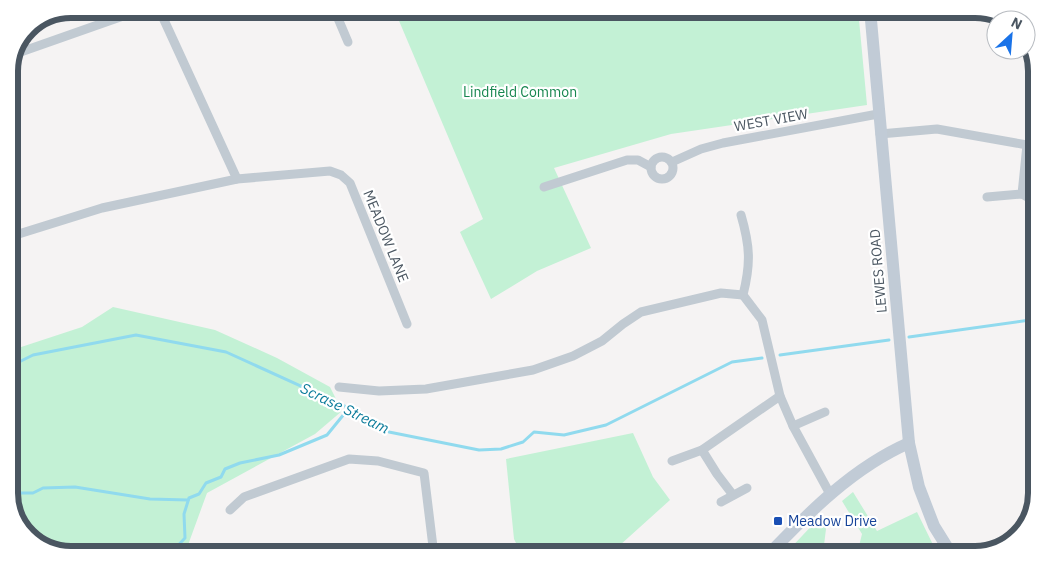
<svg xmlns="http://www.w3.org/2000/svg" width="1046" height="564" font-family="'IBM Plex Sans',sans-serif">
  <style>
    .green { fill: #c3f1d5 }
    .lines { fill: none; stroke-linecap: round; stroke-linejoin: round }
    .stream { stroke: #90daee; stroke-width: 3 }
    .street { stroke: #c1cad2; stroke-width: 9 }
    .secondary { stroke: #c1cbd6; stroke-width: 12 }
    .transit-dot { fill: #1a4fb4; stroke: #fff; stroke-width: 2 }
    .labels { text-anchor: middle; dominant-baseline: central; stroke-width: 4.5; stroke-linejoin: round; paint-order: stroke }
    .park-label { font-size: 14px; fill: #17864f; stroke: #fff }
    .street-label { font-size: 14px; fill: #4a5661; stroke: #fff }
    .transit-label { font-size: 14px; fill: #164399; stroke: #fff; text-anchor: start }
    .water-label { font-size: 15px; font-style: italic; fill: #0c7c9b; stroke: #fff }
    .rim { fill: none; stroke: #4a5661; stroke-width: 6 }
  </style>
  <rect width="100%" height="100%" fill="#f5f3f3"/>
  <g class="green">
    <polygon points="394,9 858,9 867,105 671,134 554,168 591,248 537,271 491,299 460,232 483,219"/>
    <polygon points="113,307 215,330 277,358 330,387 342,411 315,434 207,493 188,545 178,555 70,555 40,547 19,528 9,497 9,351 82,327"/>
    <polygon points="633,433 653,477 670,500 609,555 522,555 514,539 506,459"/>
    <polygon points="853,492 877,531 917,512 938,555 868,555 859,546 862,534 842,501"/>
    <polygon points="820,517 826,529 824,545 831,553 853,555 784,555"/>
  </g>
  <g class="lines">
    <g class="stream">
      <polyline points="909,337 1037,319"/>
      <polyline points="780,355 889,340"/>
      <polyline points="9,367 33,355 136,335 226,352 349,408 389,432 479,450 501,449 523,442 534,432 564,435 606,425 732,362 762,358"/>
      <polyline points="9,491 13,493 33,493 43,488 75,487 150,499 188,500"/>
      <polyline points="169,555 185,538 184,514 189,498 199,494 206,483 221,477 225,469 240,463 279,455 327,435 349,408"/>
    </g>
    <g class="street">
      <polyline points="159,9 237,179"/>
      <polyline points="334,9 348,42"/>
      <polyline points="15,54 143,9"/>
      <polyline points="880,134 937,129 1027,145 1037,146"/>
      <circle cx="662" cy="168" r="11"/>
      <polyline points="672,162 701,149 723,143 878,114"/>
      <polyline points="544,187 627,160 638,160 651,167"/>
      <polyline points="1022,194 1027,145"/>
      <polyline points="987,197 1022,194 1037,203"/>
      <path d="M741,215C750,246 751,263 743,295L762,320L780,396L793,426L830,494"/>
      <polyline points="9,237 102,208 237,179 330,171 341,175 350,183 407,324"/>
      <polyline points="339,387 379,391 426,389 533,370 573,356 602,341 623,324 641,312 721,293 743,295"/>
      <polyline points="793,426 825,412"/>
      <polyline points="702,450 717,474 733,495"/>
      <polyline points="672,461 702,450 780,396"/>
      <polyline points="721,502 747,488"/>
      <polyline points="230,510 244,497 349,459 378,461 424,473 434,555"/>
    </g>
    <g class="secondary">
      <polyline points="870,9 909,443 919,487 934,526 952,555"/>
      <path d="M768,555C809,512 854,467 909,443"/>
    </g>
  </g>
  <rect class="transit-dot" x="773" y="516" width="10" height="10" rx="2.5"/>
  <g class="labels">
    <g class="park-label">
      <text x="520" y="92">Lindfield Common</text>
    </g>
    <g class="street-label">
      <text transform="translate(771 120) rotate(-10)">WEST VIEW</text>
      <text transform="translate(386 236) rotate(68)">MEADOW LANE</text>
      <text transform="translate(878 271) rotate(-95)">LEWES ROAD</text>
    </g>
    <g class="transit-label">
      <text x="788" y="521">Meadow Drive</text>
    </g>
    <g class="water-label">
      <text transform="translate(345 408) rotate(26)">Scrase Stream</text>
    </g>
  </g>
  <path d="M0 0H1046V564H0ZM71 18H975A53 53 0 0 1 1028 71V493A53 53 0 0 1 975 546H71A53 53 0 0 1 18 493V71A53 53 0 0 1 71 18Z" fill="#fff" fill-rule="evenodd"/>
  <path class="rim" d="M71 18H975A53 53 0 0 1 1028 71V493A53 53 0 0 1 975 546H71A53 53 0 0 1 18 493V71A53 53 0 0 1 71 18Z"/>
  <g transform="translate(1011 35) rotate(26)"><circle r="24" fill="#ffffff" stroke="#b7bbc0"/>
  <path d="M0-4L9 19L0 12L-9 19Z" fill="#1a73e8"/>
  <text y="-8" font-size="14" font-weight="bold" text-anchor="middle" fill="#4a5661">N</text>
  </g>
</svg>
